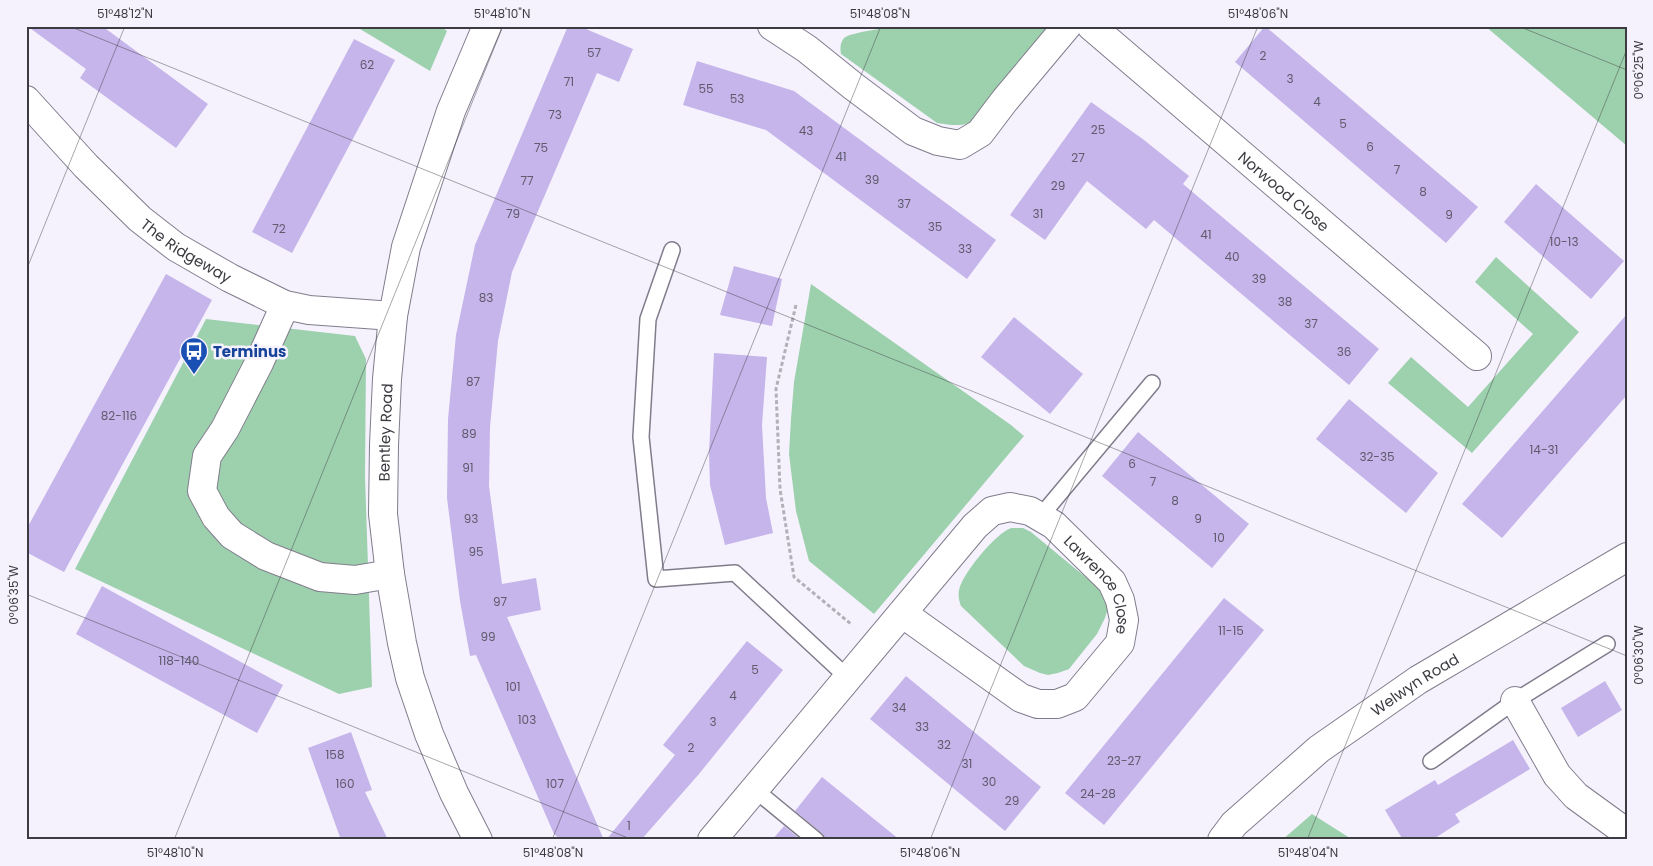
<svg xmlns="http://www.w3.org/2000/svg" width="1653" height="866" font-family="Poppins,sans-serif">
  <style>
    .green { fill: #9dd1ae }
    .building { fill: #c5b5ea }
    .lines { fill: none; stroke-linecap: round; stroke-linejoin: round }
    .lane-casing { stroke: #817c8c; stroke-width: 18 }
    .street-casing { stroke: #817c8c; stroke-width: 30 }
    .secondary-casing { stroke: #817c8c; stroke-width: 30 }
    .path { stroke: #b3b0ba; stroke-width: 3; stroke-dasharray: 4 2.5; stroke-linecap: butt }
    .lane { stroke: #fff; stroke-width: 15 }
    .street { stroke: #fff; stroke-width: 28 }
    .secondary { stroke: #fff; stroke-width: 28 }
    .ticks { fill: none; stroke: #3d3b42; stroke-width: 1; stroke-opacity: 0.45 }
    .labels { text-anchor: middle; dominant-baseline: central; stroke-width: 5; stroke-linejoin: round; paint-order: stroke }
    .number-label { font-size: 12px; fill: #5f5a6c }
    .street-label { font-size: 15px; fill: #3d3b42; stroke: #f5f2fd }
    .transit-label { font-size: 15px; font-weight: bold; fill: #164399; stroke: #f5f2fd; text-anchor: start }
    .neatline { fill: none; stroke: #3d3b42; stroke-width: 2 }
    .ticks-label { font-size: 12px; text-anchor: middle; fill: #3d3b42 }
  </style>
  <rect width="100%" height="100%" fill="#f5f2fd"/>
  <g class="green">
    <polygon points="355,26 440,26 447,31 430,71"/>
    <path d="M899,26H1052L982,117C965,127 956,126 937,123L841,54C840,48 840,43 844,38C851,32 888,28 899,26Z"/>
    <polygon points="1485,26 1627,26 1627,146"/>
    <polygon points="1496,257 1579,332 1472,453 1388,383 1411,357 1468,407 1533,334 1475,282"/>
    <polygon points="811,284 1011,425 1024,436 874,614 809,561 796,511 789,454 791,419 794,382"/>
    <polygon points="206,319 355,336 366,359 365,476 372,687 339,694 75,569"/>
    <path d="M1011,528H1023L1031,532L1100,589L1107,600L1108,608L1105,618L1097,634L1069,669L1058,673L1048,675L1040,673L1024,666L961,606C959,601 958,596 959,590C962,574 995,534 1011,528Z"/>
    <polygon points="1312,814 1353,840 1282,840"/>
  </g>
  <g class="building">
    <polygon points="27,26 102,26 208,104 176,148 80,78 86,69"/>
    <polygon points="568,26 579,26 633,49 619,82 597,73 512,272 498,341 490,427 489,486 502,584 536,578 541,610 507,617 604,840 561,840 554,834 476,655 470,656 460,601 447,498 448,419 456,335 475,245"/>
    <polygon points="1265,26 1478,207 1446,243 1235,62"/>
    <polygon points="354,39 395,60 292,253 252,232"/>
    <polygon points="697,61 794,91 996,240 967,279 766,130 683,105"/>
    <polygon points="1091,102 1144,140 1189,176 1183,184 1379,349 1349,385 1154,220 1146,229 1087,181 1045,240 1010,215"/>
    <polygon points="1536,184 1624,261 1591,299 1504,222"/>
    <polygon points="734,266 782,279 772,326 720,315"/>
    <polygon points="166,274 212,300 64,572 26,552 26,530"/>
    <polygon points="1627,314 1627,395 1502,538 1462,504"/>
    <polygon points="1014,317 1083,374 1050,414 981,357"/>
    <polygon points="714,353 767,357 762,425 766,498 773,533 725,545 710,485 709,453"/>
    <polygon points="1349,399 1438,473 1406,513 1316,439"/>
    <polygon points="1138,432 1249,524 1212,568 1102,476"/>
    <polygon points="102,586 283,685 257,733 76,634"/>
    <polygon points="1224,598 1264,630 1104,825 1065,793"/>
    <polygon points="747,641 783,670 699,774 641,840 606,840 675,755 663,745"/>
    <polygon points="906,676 1041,787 1005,831 870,719"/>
    <polygon points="1605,681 1622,710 1578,737 1561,708"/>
    <polygon points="351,732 372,790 365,792 388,840 341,840 308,748"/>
    <polygon points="1513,740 1530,769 1455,814 1460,822 1432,840 1403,840 1385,810 1435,780 1438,785"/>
    <polygon points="822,777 900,840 825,840 822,833 795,811"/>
    <polygon points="784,826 801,840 772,840"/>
  </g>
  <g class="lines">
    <g class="lane-casing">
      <g id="lane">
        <polyline points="672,250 648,319 641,437 656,579 735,573 848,678"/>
        <polyline points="1040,517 1152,383"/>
        <polyline points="1431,761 1515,701 1607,644"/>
        <polyline points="754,789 816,840"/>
      </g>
    </g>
    <g class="street-casing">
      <g id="street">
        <polyline points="772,26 807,49 853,86 913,131 938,141 960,145 980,133 1005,100 1067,26"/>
        <path id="s1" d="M1091,26L1477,356"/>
        <path id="s2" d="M26,100L86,166L140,219L176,247L230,278L285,305L309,310L393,316"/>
        <polyline points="285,305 259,363 225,429 207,456 202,491 216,517 232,535 266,556 320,577 355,580 390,574"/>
        <polyline points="1515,701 1557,775 1576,796 1627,833"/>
        <path id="s3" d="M478,840L454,793L429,734L410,678L402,643L390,574L383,514L384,445L387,379L393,316L406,247L451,111L487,26"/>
        <path id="s4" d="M712,840L975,526L992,511L1010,507L1030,511L1054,525L1112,582L1120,600L1124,620L1120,643L1075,697L1057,704H1038L1021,698L902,613"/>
      </g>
    </g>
    <g class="secondary-casing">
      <g id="secondary">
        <path id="s5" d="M1222,840L1234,824L1319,749L1418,680L1627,557"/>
      </g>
    </g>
    <polyline class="path" points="796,305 776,389 780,489 794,577 851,624"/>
    <use href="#lane" class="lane"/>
    <use href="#street" class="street"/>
    <use href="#secondary" class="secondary"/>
  </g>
  <path class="ticks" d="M69,26L1627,656M1518,26L1627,70M26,271L125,26M26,594L633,840M174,840L503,26M552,840L881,26M930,840L1258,26M1307,840L1627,49"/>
  <defs>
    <g id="bus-pin" transform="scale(1.4375)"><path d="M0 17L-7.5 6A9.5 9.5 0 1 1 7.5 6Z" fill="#1a4fb4" stroke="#f5f2fd"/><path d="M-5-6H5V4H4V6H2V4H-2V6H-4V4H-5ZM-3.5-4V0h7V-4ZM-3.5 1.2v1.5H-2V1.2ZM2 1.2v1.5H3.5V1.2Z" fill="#fff"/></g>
  </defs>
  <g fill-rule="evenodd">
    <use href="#bus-pin" x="194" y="351"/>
  </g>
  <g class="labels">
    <g class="number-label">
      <text x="594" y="52">57</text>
      <text x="1263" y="55">2</text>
      <text x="367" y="64">62</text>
      <text x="1290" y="78">3</text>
      <text x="569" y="81">71</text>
      <text x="706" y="88">55</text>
      <text x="737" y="98">53</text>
      <text x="1317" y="101">4</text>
      <text x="555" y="114">73</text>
      <text x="1343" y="123">5</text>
      <text x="1098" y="129">25</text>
      <text x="806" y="130">43</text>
      <text x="1370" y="146">6</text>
      <text x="541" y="147">75</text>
      <text x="841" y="156">41</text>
      <text x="1078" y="157">27</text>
      <text x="1397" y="169">7</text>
      <text x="872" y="179">39</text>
      <text x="527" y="180">77</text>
      <text x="1058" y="185">29</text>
      <text x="1423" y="191">8</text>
      <text x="904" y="203">37</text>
      <text x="513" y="213">79</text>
      <text x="1038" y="213">31</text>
      <text x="1449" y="214">9</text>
      <text x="935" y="226">35</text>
      <text x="279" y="228">72</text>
      <text x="1206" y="234">41</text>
      <text x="1564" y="241">10-13</text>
      <text x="965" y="248">33</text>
      <text x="1232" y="256">40</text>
      <text x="1259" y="278">39</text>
      <text x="486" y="297">83</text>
      <text x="1285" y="301">38</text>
      <text x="1311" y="323">37</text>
      <text x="1344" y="351">36</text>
      <text x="473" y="381">87</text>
      <text x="119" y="415">82-116</text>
      <text x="469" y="433">89</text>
      <text x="1544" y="449">14-31</text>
      <text x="1377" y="456">32-35</text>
      <text x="1132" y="463">6</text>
      <text x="468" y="467">91</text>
      <text x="1153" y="481">7</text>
      <text x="1175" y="500">8</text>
      <text x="471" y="518">93</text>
      <text x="1198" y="518">9</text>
      <text x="1219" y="537">10</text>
      <text x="476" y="551">95</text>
      <text x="500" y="601">97</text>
      <text x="1231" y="630">11-15</text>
      <text x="488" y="636">99</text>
      <text x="179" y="660">118-140</text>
      <text x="755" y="669">5</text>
      <text x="513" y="686">101</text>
      <text x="733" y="695">4</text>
      <text x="899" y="707">34</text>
      <text x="527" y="719">103</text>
      <text x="713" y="721">3</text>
      <text x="922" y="726">33</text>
      <text x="944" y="744">32</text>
      <text x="691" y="747">2</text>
      <text x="335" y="754">158</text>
      <text x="1124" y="760">23-27</text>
      <text x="967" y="763">31</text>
      <text x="989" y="781">30</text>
      <text x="345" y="783">160</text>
      <text x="555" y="783">107</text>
      <text x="1098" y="793">24-28</text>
      <text x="1012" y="800">29</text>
      <text x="629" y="825">1</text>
    </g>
    <g class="street-label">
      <text stroke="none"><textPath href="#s1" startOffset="254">Norwood Close</textPath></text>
      <text stroke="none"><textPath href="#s2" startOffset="221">The Ridgeway</textPath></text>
      <text stroke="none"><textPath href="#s3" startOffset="424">Bentley Road</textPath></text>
      <text stroke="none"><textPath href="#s4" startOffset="576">Lawrence Close</textPath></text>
      <text stroke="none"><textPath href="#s5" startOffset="249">Welwyn Road</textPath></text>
    </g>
    <g class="transit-label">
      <text x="213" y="351">Terminus</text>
    </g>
  </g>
  <rect width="1653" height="866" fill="none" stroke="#f5f2fd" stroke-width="55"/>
  <rect x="28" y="28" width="1598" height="810" class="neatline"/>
  <g class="ticks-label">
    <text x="125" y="18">51°48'12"N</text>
    <text x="502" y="18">51°48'10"N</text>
    <text x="880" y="18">51°48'08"N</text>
    <text x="1258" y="18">51°48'06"N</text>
    <text transform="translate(1639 70) rotate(-90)" y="4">0°06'25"W</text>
    <text transform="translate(14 595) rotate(-90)" y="4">0°06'35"W</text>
    <text transform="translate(1639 655) rotate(-90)" y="4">0°06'30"W</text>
    <text x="175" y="857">51°48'10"N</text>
    <text x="553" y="857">51°48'08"N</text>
    <text x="930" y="857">51°48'06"N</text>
    <text x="1308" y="857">51°48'04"N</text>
  </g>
</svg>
